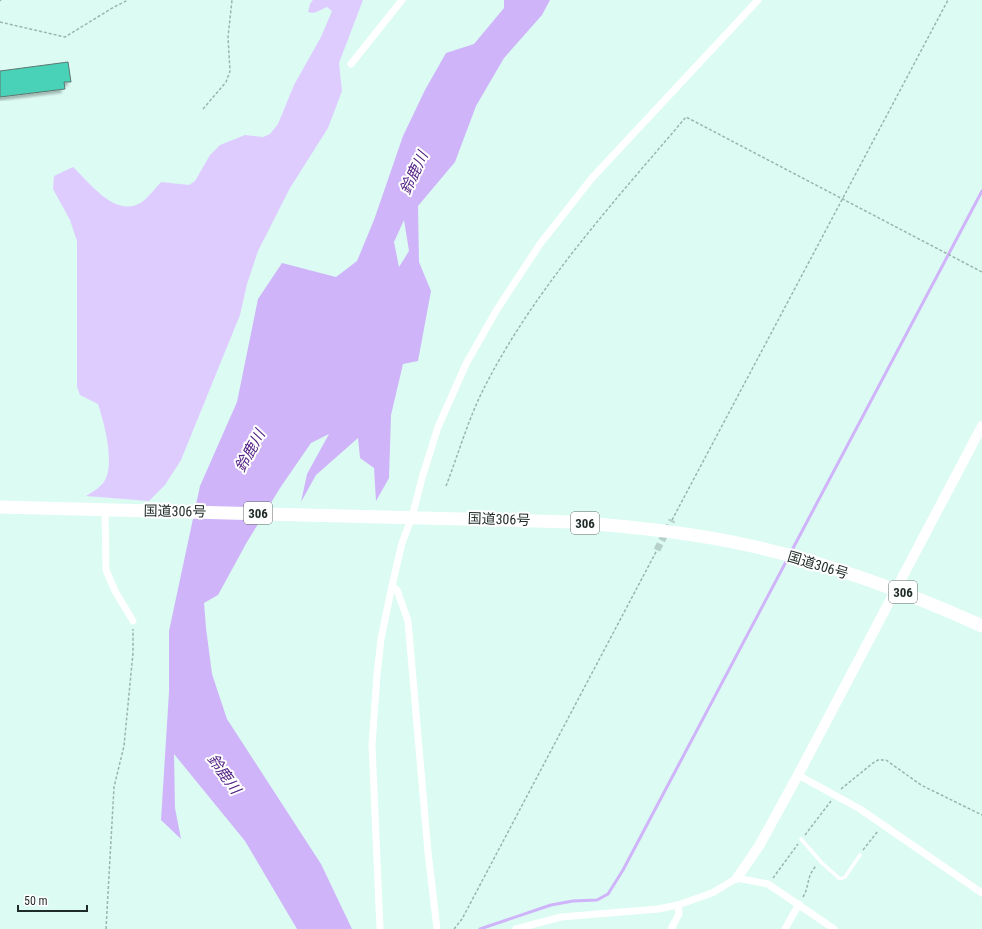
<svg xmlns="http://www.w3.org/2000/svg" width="982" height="929" font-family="'Roboto Condensed','Noto Sans JP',sans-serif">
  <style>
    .green { fill: #dfccff }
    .water { fill: #cfb4f9; fill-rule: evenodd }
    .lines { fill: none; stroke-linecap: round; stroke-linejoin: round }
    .stream { stroke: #cfb4f9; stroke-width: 3 }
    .building { fill: #48d2b8; stroke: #5c7770; filter: url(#shadow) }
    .street-tunnel { stroke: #b6d1ca; stroke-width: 7; stroke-dasharray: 7 3.5; stroke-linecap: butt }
    .path { stroke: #9bb4ae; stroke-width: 1.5; stroke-dasharray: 3 2; stroke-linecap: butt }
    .lane { stroke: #fff; stroke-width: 3.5 }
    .street { stroke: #fff; stroke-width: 7 }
    .secondary { stroke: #fff; stroke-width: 10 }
    .highway { stroke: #fff; stroke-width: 13 }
    .labels { text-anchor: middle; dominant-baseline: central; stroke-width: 4; stroke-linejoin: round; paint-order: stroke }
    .shield { fill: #fff; stroke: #626b68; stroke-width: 1 }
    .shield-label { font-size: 13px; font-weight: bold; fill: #1f2b28 }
    .street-label { font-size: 14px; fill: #1f2b28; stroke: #fff }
    .water-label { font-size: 15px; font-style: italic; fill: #522183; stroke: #fff }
  </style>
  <defs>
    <filter id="shadow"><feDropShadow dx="-3.5" dy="3.5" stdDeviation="1" flood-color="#0004"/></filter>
  </defs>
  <rect width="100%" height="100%" fill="#dcfbf3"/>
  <path class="green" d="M313,0H363L339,63L342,91L328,128L290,188L258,251L247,284L240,315L181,460L165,485L149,501L86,496C94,491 102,487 106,478C114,460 104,422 98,404L80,395L77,387V241L70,220L53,189L54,176L73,167C90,183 116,219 142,202C149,197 155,188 161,182L189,185L195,181L210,155L220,145L245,135L263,137L270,134L278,124L294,85L321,37L332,11L327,7L314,13L308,12L310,4Z"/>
  <path class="water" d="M504,0H550L542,15L504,58L476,106L455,162L418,206L419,262L431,291L418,361L403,364L391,415L389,478L376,501L374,468L360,458L358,438L316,475L301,502L307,474L329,434L311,443L280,488L247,542L218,595L204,603L206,628L212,674L227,719L321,864L352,929H297L245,841L174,754L175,808L181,839L161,820L169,692V631L200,486L237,402L258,299L282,263L336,277L357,261L374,220L403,136L425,90L446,53L474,44L504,8ZM404,220L409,251L399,267L394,242Z"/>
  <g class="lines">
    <g class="stream">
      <polyline points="791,552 982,191"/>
      <polyline points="480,929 551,905 573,901 597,900 608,894 623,870 788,558"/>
    </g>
  </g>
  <polygon class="building" points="68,62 71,82 64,82 65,89 0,97 0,71"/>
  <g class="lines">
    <polyline class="street-tunnel" points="657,550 672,520"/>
    <g class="path">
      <polyline points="0,1 1,0"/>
      <polyline points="0,22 65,37 114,7 128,0"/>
      <polyline points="203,109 226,82 230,71 228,37 232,0"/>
      <path d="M446,486C458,455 468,420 483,390C534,289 613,203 686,117L982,272"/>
      <polyline points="672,520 948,0"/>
      <polyline points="841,789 873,763 878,760 886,760 921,785 982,815"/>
      <polyline points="805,835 831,801"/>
      <polyline points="863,850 878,831"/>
      <polyline points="773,878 798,844"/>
      <path d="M803,897C810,885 806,877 816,866"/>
      <polyline points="106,929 114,787 124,746 133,653 133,629"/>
      <polyline points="454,929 462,919 657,550"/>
    </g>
    <polyline class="lane" points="801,839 822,863 840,879 845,877 860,855"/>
    <g class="street">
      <polyline points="351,64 402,0"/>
      <polyline points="105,509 106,570 115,591 133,621"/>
      <polyline points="392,586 397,590 408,621 428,852 437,929"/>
      <polyline points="798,775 860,809 982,893"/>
      <polyline points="380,929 372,745 377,675 381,639 392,586 402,543 412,517 422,478 438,427 466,364 496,311 540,244 592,178 758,0"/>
      <polyline points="516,929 561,917 658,909 678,905 712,893 737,878 768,884 834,929"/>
      <polyline points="671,929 679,914 678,905"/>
      <polyline points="785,929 799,904"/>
    </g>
    <polyline class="secondary" points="737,878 759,846 798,775 982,426"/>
    <path class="highway" d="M0,507L573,522C634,527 696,533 756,547C834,565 909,593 982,626"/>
  </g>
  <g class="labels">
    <g class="shield">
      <rect x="244" y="502" width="28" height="22" rx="3"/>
      <rect x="571" y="512" width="28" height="22" rx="3"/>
      <rect x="889" y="581" width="28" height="22" rx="3"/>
    </g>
    <g class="shield-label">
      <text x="258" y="513">306</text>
      <text x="585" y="523">306</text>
      <text x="903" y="592">306</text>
    </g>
    <g class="street-label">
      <text transform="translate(175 511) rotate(1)">国道306号</text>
      <text transform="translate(499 519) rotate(2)">国道306号</text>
      <text transform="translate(818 565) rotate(17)">国道306号</text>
    </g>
    <g class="water-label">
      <text transform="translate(414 173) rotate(-65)">鈴鹿川</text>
      <text transform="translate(250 451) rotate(-61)">鈴鹿川</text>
      <text transform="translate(224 774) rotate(54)">鈴鹿川</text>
    </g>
  </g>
  <path d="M18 905v6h69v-6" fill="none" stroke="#1f2b28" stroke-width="2"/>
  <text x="24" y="905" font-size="12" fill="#1f2b28" stroke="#ffffff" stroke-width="3" paint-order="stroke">50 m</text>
</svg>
